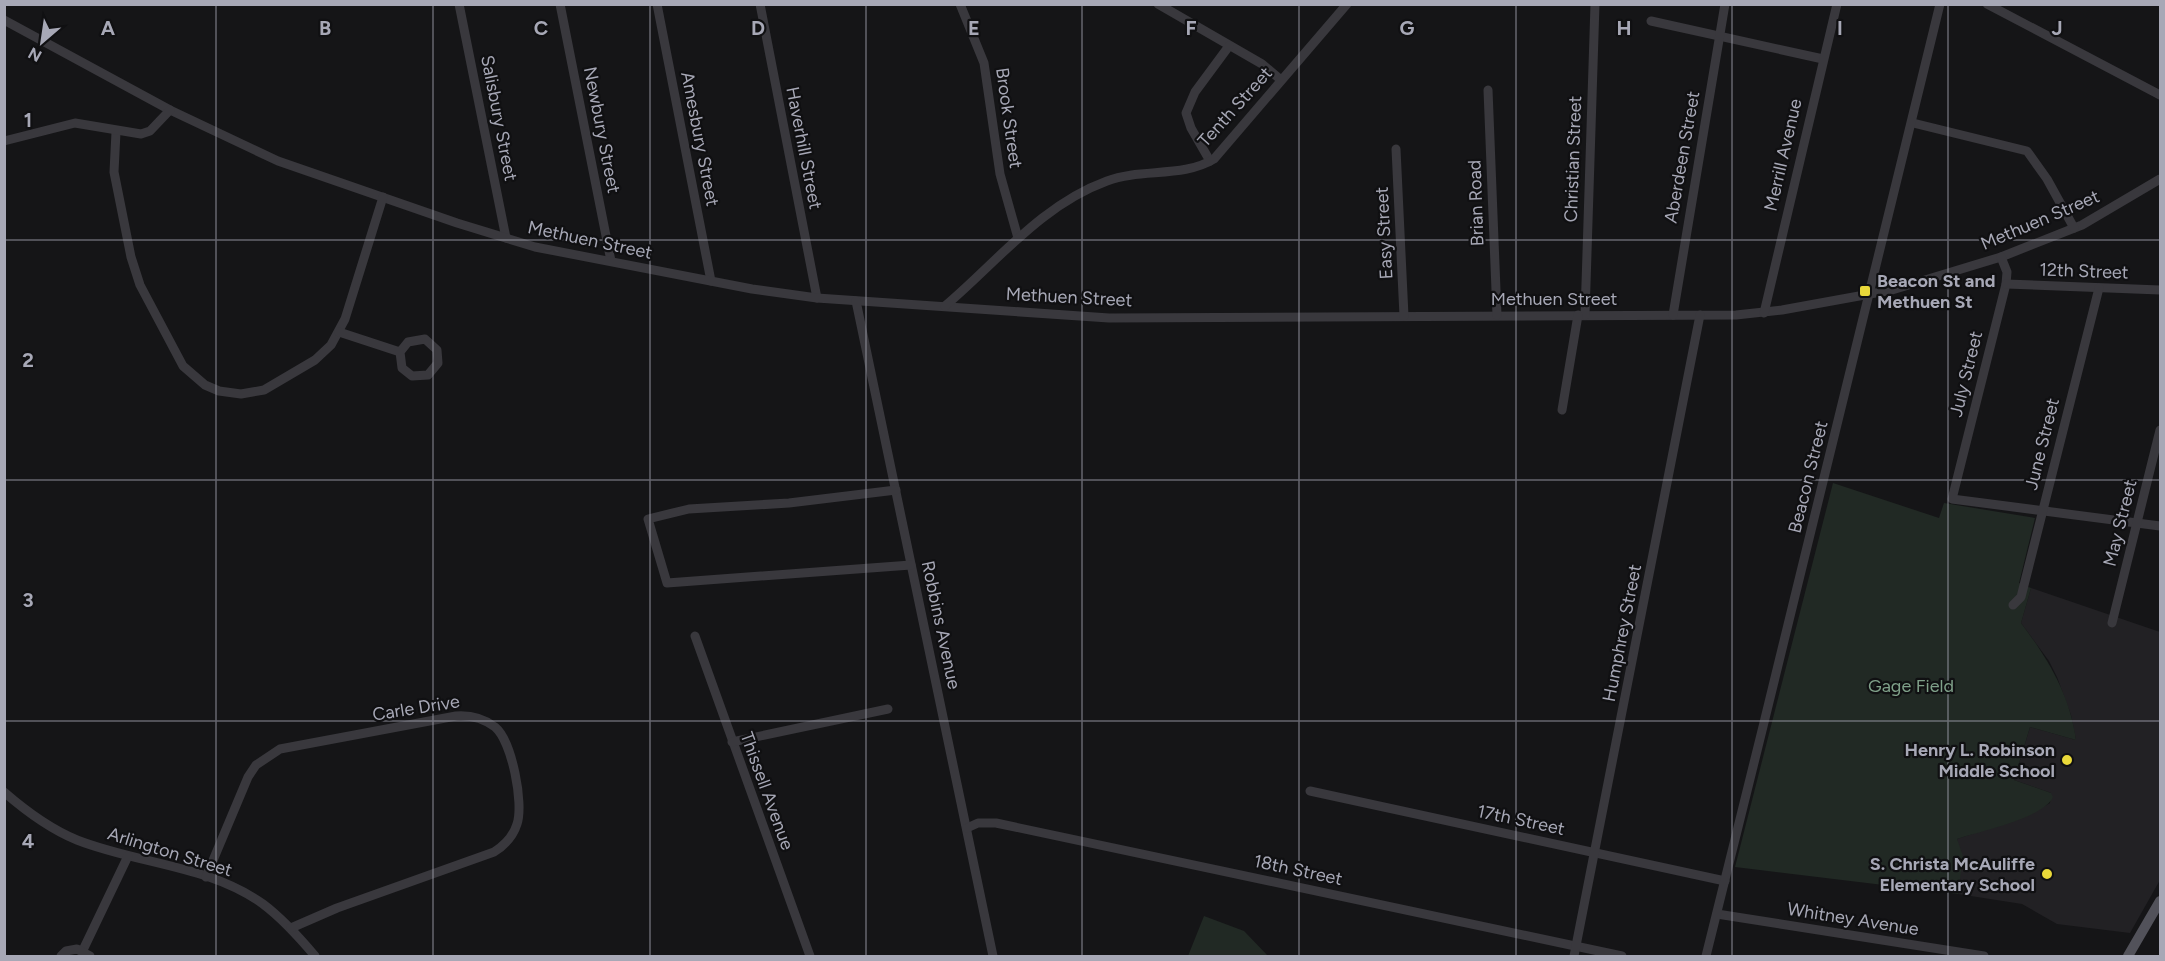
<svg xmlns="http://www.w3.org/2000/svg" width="2165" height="961" font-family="Figtree,sans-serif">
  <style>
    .built { fill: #222124 }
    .green { fill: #212924 }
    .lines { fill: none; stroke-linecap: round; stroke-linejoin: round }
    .minor { stroke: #39383d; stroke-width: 9 }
    .major { stroke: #52525a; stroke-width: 10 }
    .grid { fill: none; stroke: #a7a8b6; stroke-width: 1.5; stroke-opacity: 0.55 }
    .poi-dot { fill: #ead93a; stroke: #101012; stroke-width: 2 }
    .labels { text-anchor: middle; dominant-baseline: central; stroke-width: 4.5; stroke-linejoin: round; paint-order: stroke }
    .street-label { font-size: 18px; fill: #a7a8b6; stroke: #101012 }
    .poi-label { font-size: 18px; font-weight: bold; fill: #a7a8b6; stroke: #101012; text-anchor: end }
    .park-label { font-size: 18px; fill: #7fa089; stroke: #101012 }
    .grid-label { font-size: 20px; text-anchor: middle; font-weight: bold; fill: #a7a8b6; stroke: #101012; stroke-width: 4.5; stroke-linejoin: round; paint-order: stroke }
  </style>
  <rect width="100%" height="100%" fill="#151517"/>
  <polygon class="built" points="2031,588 2160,632 2160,880 2130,933 2057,924 2022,904 1958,894 1960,862 1957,839 2029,815 2050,803 2051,793 2014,780 2030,727 2076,740 2071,715 2057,677 2049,661 2021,623"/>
  <g class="green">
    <path d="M1833,483L1939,518L1944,503L2035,518L2019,583L2031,588L2021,623C2048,659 2070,695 2076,740L2030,727L2014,780L2051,793L2053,797C2044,818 1980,831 1957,839L1963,856L1958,894L1735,867Z"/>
    <polygon points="1204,916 1244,931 1268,956 1188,956"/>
  </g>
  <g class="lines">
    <g class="minor">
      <polyline points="459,4 506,238"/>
      <polyline points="560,4 611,261"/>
      <polyline points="657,4 711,281"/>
      <polyline points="760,4 817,298"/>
      <polyline points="960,4 984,63 1000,174 1018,238"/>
      <polyline points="1158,4 1262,64 1281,80"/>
      <polyline points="1987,4 2160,95"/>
      <polyline points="4,20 170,110 278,161 457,223 535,247 752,289 817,298 1109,318 1736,315 1782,310 1892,290 2001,257 2082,225 2160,179"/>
      <polyline points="1651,21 1823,59"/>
      <polyline points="1488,90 1497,315"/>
      <polyline points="1913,123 2027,151 2047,179 2074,228"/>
      <polyline points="116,132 114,172 131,257 140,285 183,366 205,385 219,391 241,394 264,390 315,360 331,345 345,319 383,197"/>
      <polyline points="4,141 75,123 141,134 150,131 170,110"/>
      <polyline points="1396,149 1404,316"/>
      <polyline points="1210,161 1191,128 1186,113 1195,92 1229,46"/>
      <polyline points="2001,257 2007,272 2006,284 1952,499 2160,526"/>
      <polyline points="2006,284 2160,290"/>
      <polyline points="856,301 993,956"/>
      <path d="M945,306C997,262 1041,205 1107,181C1141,168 1183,178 1214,159L1347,4"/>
      <polyline points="1764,313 1837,4"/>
      <polyline points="1585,315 1595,4"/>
      <polyline points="1673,315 1725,4"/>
      <polyline points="339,332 400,352 402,368 412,376 428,375 438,363 437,350 425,339 408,342 400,352"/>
      <polyline points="1562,410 1578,315"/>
      <polyline points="896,490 789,503 689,509 648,519 667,583 911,565"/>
      <polyline points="2013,605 2021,597 2099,288"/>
      <polyline points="2112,623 2160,430"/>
      <polyline points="695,636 810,956"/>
      <polyline points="732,742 888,709"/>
      <polyline points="1310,791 1725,881"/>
      <path d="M4,792C27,812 50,829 77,840C138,864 209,865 263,904C283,919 299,937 315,956"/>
      <polyline points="967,828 978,823 996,823 1622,956"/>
      <path d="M206,877L248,777L256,765L280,749L456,716C470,715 483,718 495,727C512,741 524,804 517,824C513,837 505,845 494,852L337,908L291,928"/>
      <polyline points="1717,914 1984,956"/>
      <polyline points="83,950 128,856"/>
      <polyline points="61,956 66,951 77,949 90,956"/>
      <polyline points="1574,956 1700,315"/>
      <path d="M1706,956C1785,639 1863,322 1940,4"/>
    </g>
    <polyline class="major" points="2128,956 2160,901"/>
  </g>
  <path class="grid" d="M216,4V956M433,4V956M650,4V956M866,4V956M1082,4V956M1299,4V956M1516,4V956M1732,4V956M1948,4V956M4,240H2160M4,480H2160M4,721H2160"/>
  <g class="poi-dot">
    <rect x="1859" y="285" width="12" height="12" rx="3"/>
    <circle cx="2067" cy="760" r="6"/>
    <circle cx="2047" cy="874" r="6"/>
  </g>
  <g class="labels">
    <g class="street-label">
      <text transform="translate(1235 107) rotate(-48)">Tenth Street</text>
      <text transform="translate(499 118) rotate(79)">Salisbury Street</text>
      <text transform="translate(1009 118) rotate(82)">Brook Street</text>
      <text transform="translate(602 130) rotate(79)">Newbury Street</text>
      <text transform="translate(700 139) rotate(79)">Amesbury Street</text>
      <text transform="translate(804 148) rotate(79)">Haverhill Street</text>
      <text transform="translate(1783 155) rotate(-77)">Merrill Avenue</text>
      <text transform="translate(1682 157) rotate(-80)">Aberdeen Street</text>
      <text transform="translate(1573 159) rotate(-88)">Christian Street</text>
      <text transform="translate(1476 203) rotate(-92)">Brian Road</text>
      <text transform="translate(2040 220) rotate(-23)">Methuen Street</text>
      <text transform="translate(1384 233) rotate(-93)">Easy Street</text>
      <text transform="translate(590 240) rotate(12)">Methuen Street</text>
      <text transform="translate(2084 271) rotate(2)">12th Street</text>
      <text transform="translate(1069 297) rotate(3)">Methuen Street</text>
      <text x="1554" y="299">Methuen Street</text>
      <text transform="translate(1966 374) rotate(-76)">July Street</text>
      <text transform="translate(2042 444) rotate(-76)">June Street</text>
      <text transform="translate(1808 477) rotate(-76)">Beacon Street</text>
      <text transform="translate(2120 523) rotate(-76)">May Street</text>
      <text transform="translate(941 625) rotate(78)">Robbins Avenue</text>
      <text transform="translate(1622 633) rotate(-79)">Humphrey Street</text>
      <text transform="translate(416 708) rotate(-9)">Carle Drive</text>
      <text transform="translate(767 791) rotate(70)">Thissell Avenue</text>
      <text transform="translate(1521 820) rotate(12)">17th Street</text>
      <text transform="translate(170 852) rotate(17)">Arlington Street</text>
      <text transform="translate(1298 870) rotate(12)">18th Street</text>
      <text transform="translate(1853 919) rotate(9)">Whitney Avenue</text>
    </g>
    <g class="poi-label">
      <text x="1877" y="281" text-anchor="start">Beacon St and<tspan x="1877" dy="21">Methuen St</tspan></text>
      <text x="2055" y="750">Henry L. Robinson<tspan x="2055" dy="21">Middle School</tspan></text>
      <text x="2035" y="864">S. Christa McAuliffe<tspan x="2035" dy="21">Elementary School</tspan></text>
    </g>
    <g class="park-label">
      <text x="1911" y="686">Gage Field</text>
    </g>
  </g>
  <g class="grid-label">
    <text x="108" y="35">A</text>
    <text x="325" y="35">B</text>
    <text x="541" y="35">C</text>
    <text x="758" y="35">D</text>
    <text x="974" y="35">E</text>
    <text x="1191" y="35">F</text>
    <text x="1407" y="35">G</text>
    <text x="1624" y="35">H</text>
    <text x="1840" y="35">I</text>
    <text x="2057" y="35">J</text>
    <text x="28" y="127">1</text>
    <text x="28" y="367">2</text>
    <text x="28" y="607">3</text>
    <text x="28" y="848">4</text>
  </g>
  <rect width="2165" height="961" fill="none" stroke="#a7a8b6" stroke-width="12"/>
  <g transform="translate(42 42) rotate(209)" stroke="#101012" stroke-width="4.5" paint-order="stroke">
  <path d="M0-4.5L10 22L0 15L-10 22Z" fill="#a7a8b6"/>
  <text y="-9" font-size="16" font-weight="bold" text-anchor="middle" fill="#a7a8b6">N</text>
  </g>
</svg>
